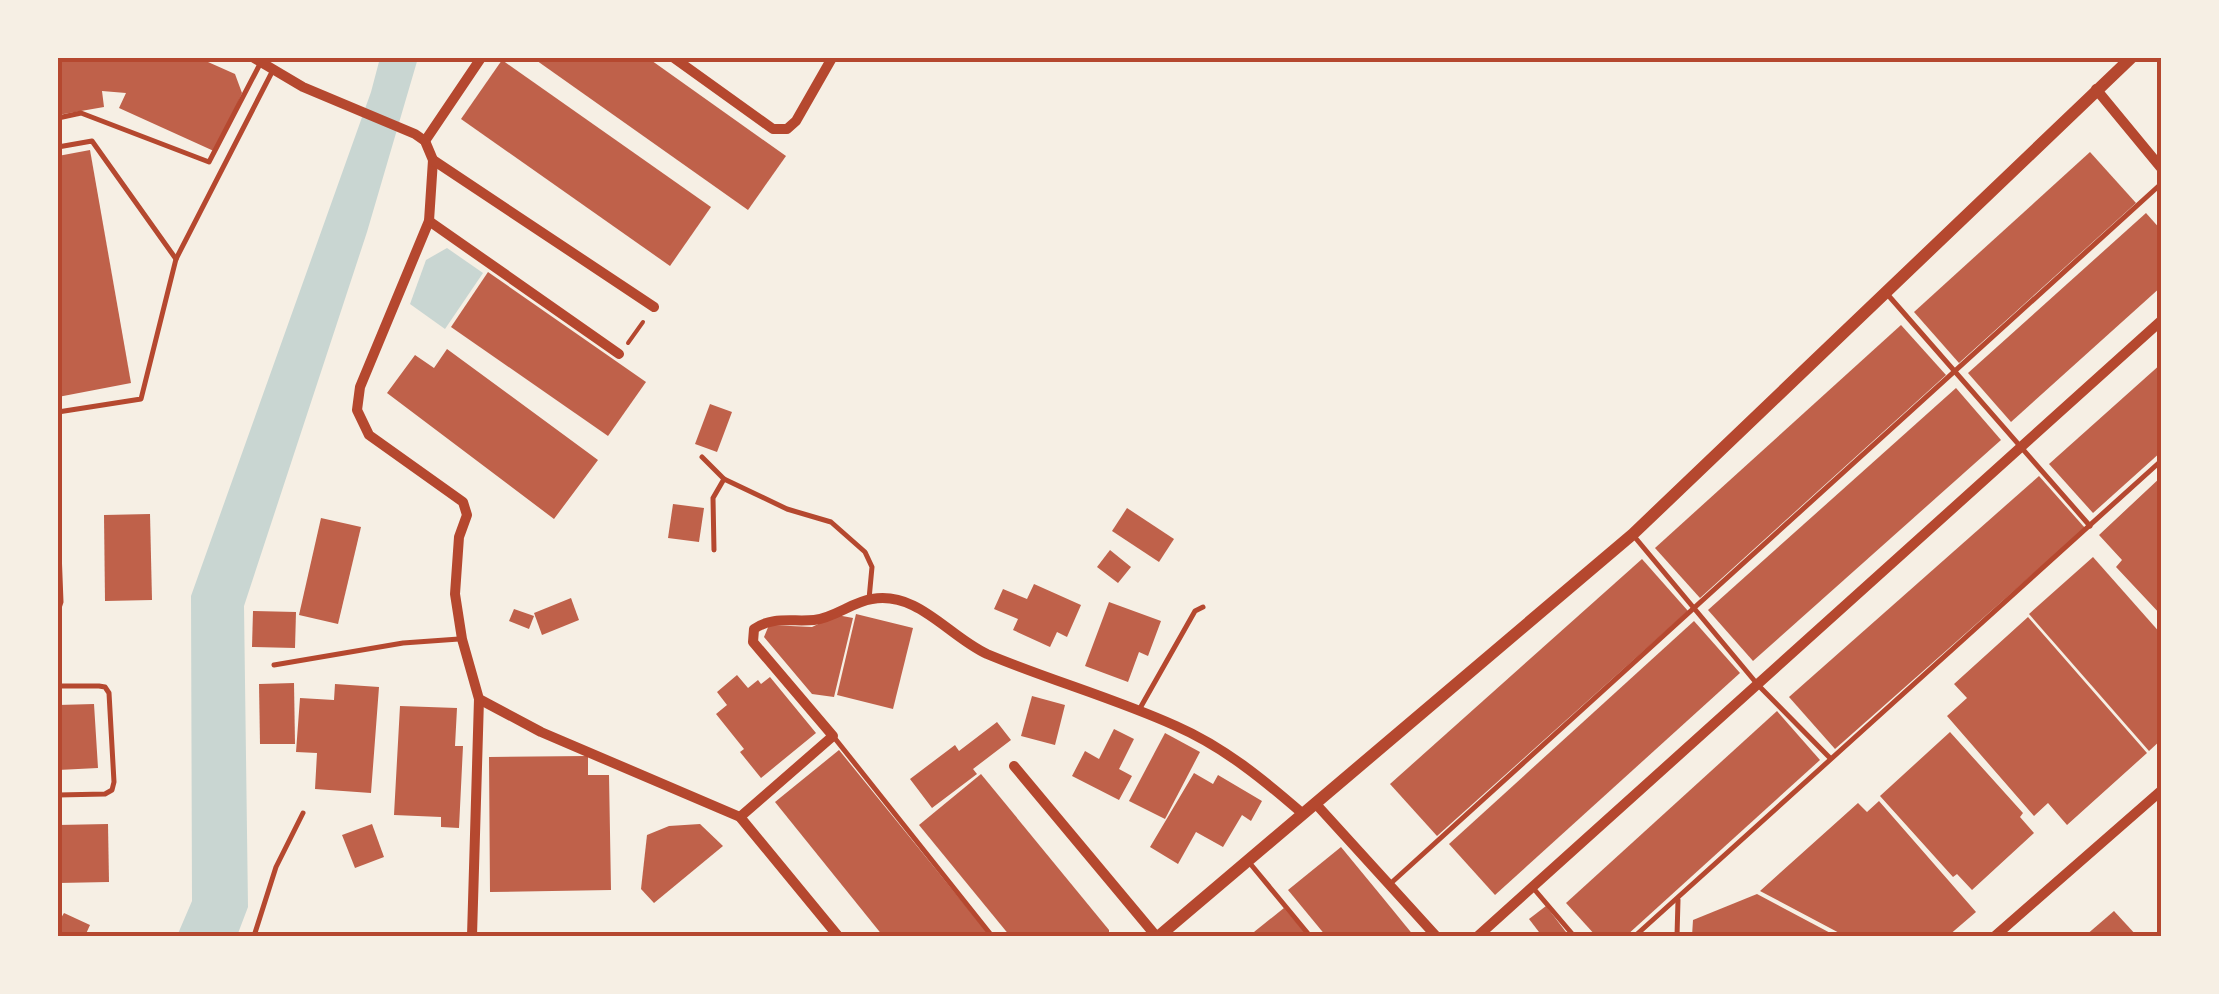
<svg xmlns="http://www.w3.org/2000/svg" width="2219" height="994" font-family="'Exo 2',sans-serif">
  <style>
    .water { fill: #c9d6d2 }
    .building { fill: #bf614a }
    .lines { fill: none; stroke-linecap: round; stroke-linejoin: round }
    .path { stroke: #b5482f; stroke-width: 4 }
    .service { stroke: #b5482f; stroke-width: 5 }
    .minor { stroke: #b5482f; stroke-width: 10 }
    .tertiary { stroke: #b5482f; stroke-width: 12 }
    .neatline { fill: none; stroke: #b5482f; stroke-width: 4 }
  </style>
  <rect width="100%" height="100%" fill="#f6efe4"/>
  <g class="water">
    <polygon points="380,58 418,58 367,232 244,606 248,907 237,936 177,936 192,901 191,596 371,92"/>
    <polygon points="447,248 483,273 445,329 410,304 426,260"/>
  </g>
  <g class="building">
    <polygon points="58,58 199,58 235,74 242,93 216,152 119,108 126,93 102,91 104,107 58,115"/>
    <polygon points="533,58 648,58 786,156 748,210"/>
    <polygon points="502,60 711,207 670,266 461,119"/>
    <polygon points="90,150 131,383 58,397 58,156"/>
    <polygon points="2090,152 2136,203 1959,363 1914,312"/>
    <polygon points="2146,213 2162,231 2162,286 2011,422 1968,373"/>
    <polygon points="488,272 646,382 608,436 451,327"/>
    <polygon points="1901,325 1946,375 1700,598 1655,548"/>
    <polygon points="447,349 598,460 554,519 387,393 415,355 434,368"/>
    <polygon points="2162,363 2162,451 2093,513 2049,464"/>
    <polygon points="1956,388 2001,440 1753,661 1708,610"/>
    <polygon points="710,404 732,412 717,452 695,444"/>
    <polygon points="2039,476 2085,528 1835,749 1789,697"/>
    <polygon points="2162,476 2162,616 2116,567 2122,560 2099,535"/>
    <polygon points="673,504 704,508 699,542 668,538"/>
    <polygon points="1127,508 1174,539 1159,562 1112,531"/>
    <polygon points="150,514 152,600 105,601 104,515"/>
    <polygon points="321,518 361,527 338,624 299,615"/>
    <polygon points="1110,550 1131,567 1118,583 1097,567"/>
    <polygon points="2093,557 2162,635 2162,739 2149,751 2029,614"/>
    <polygon points="1642,559 1688,611 1437,836 1390,784"/>
    <polygon points="1034,584 1081,605 1067,637 1057,632 1050,647 1013,630 1018,619 994,609 1003,589 1027,599"/>
    <polygon points="571,598 579,620 542,635 534,613"/>
    <polygon points="1109,602 1161,621 1148,656 1139,652 1128,682 1085,666"/>
    <polygon points="514,609 534,616 529,629 509,621"/>
    <polygon points="253,611 296,612 295,648 252,647"/>
    <polygon points="856,614 913,628 893,709 837,695"/>
    <polygon points="837,615 853,618 834,697 812,694 764,637 769,625 812,627"/>
    <polygon points="2028,617 2147,753 2067,825 2048,803 2034,816 1947,716 1967,698 1954,684"/>
    <polygon points="1694,621 1740,673 1495,895 1449,844"/>
    <polygon points="737,675 748,688 758,680 761,684 770,677 816,733 761,778 740,752 744,749 716,714 727,705 717,692"/>
    <polygon points="294,683 295,744 260,744 259,684"/>
    <polygon points="335,684 379,687 371,793 315,789 317,753 296,752 300,698 334,700"/>
    <polygon points="1032,696 1065,705 1055,745 1021,736"/>
    <polygon points="94,704 98,768 58,770 58,705"/>
    <polygon points="400,706 457,708 455,746 463,746 459,828 441,827 441,817 394,815"/>
    <polygon points="1777,711 1820,760 1626,936 1596,936 1566,903"/>
    <polygon points="997,722 1011,740 973,769 977,774 932,808 910,779 955,745 959,751"/>
    <polygon points="1114,729 1134,739 1119,769 1132,776 1119,800 1072,776 1085,751 1099,759"/>
    <polygon points="1950,732 2023,813 2020,817 2034,833 1972,890 1957,874 1953,877 1880,796"/>
    <polygon points="1165,733 1200,752 1165,819 1129,801"/>
    <polygon points="839,750 990,936 883,936 775,802"/>
    <polygon points="588,756 588,775 609,775 611,890 490,892 489,757"/>
    <polygon points="1194,773 1213,784 1218,775 1262,801 1251,821 1242,815 1223,847 1196,832 1178,864 1150,847"/>
    <polygon points="981,774 1109,930 1109,936 1010,936 919,825"/>
    <polygon points="1879,801 1976,912 1948,936 1845,936 1760,891 1858,803 1867,812"/>
    <polygon points="108,824 109,882 58,883 58,825"/>
    <polygon points="372,824 384,857 355,868 342,835"/>
    <polygon points="700,824 723,846 654,903 641,889 647,835 669,826"/>
    <polygon points="1341,847 1383,898 1414,936 1326,936 1288,890"/>
    <polygon points="1757,894 1836,936 1692,936 1693,920"/>
    <polygon points="1546,906 1569,936 1542,936 1529,919"/>
    <polygon points="1284,908 1308,936 1249,936"/>
    <polygon points="2114,911 2137,936 2085,936"/>
    <polygon points="64,913 90,925 85,936 58,936 58,923"/>
  </g>
  <g class="lines">
    <polyline class="path" points="628,343 643,322"/>
    <g class="service">
      <polyline points="58,118 81,113 209,162 260,64"/>
      <polyline points="58,147 92,141 176,259"/>
      <polyline points="1888,295 2090,526"/>
      <polyline points="58,412 141,399 176,259 272,72"/>
      <polyline points="702,457 724,479 787,509 831,522 865,552 872,567 869,599"/>
      <polyline points="58,525 61,602 58,611"/>
      <polyline points="1633,535 1758,685 1830,758"/>
      <polyline points="714,550 713,498 724,479"/>
      <polyline points="274,665 403,643 459,639"/>
      <polyline points="58,686 99,686 105,687 109,693 114,782 112,790 105,794 58,795"/>
      <polyline points="1139,710 1195,611 1203,607"/>
      <polyline points="833,736 992,936"/>
      <polyline points="1248,861 1310,936"/>
      <polyline points="1390,884 2162,183"/>
      <polyline points="1534,889 1574,936"/>
      <polyline points="254,936 276,867 303,813"/>
      <polyline points="1635,936 2162,460"/>
      <polyline points="1677,936 1678,900"/>
    </g>
    <g class="minor">
      <polyline points="254,58 303,87 415,134 425,141 433,160 429,221 360,387 357,410 369,435 463,502 467,515 459,537 455,594 462,639 479,699 541,732 740,817 838,936"/>
      <polyline points="674,58 773,129 787,129 796,121 832,58"/>
      <polyline points="2096,89 2162,169"/>
      <polyline points="425,141 481,58"/>
      <polyline points="433,160 654,307"/>
      <polyline points="429,221 619,354"/>
      <polyline points="1014,766 1156,936"/>
      <polyline points="1315,803 1436,936"/>
      <path d="M740,817L833,736L753,642L754,629C772,616 793,622 814,620C834,618 852,602 872,599C918,591 948,636 987,654C1049,680 1114,698 1176,726C1224,747 1264,780 1303,814"/>
      <polyline points="472,936 479,699"/>
      <polyline points="1478,936 2162,320"/>
      <polyline points="1995,936 2162,790"/>
    </g>
    <polyline class="tertiary" points="1159,936 1633,534 2131,58"/>
  </g>
  <rect width="2219" height="994" fill="none" stroke="#f6efe4" stroke-width="120"/>
  <rect x="60" y="60" width="2099" height="874" class="neatline"/>
</svg>
